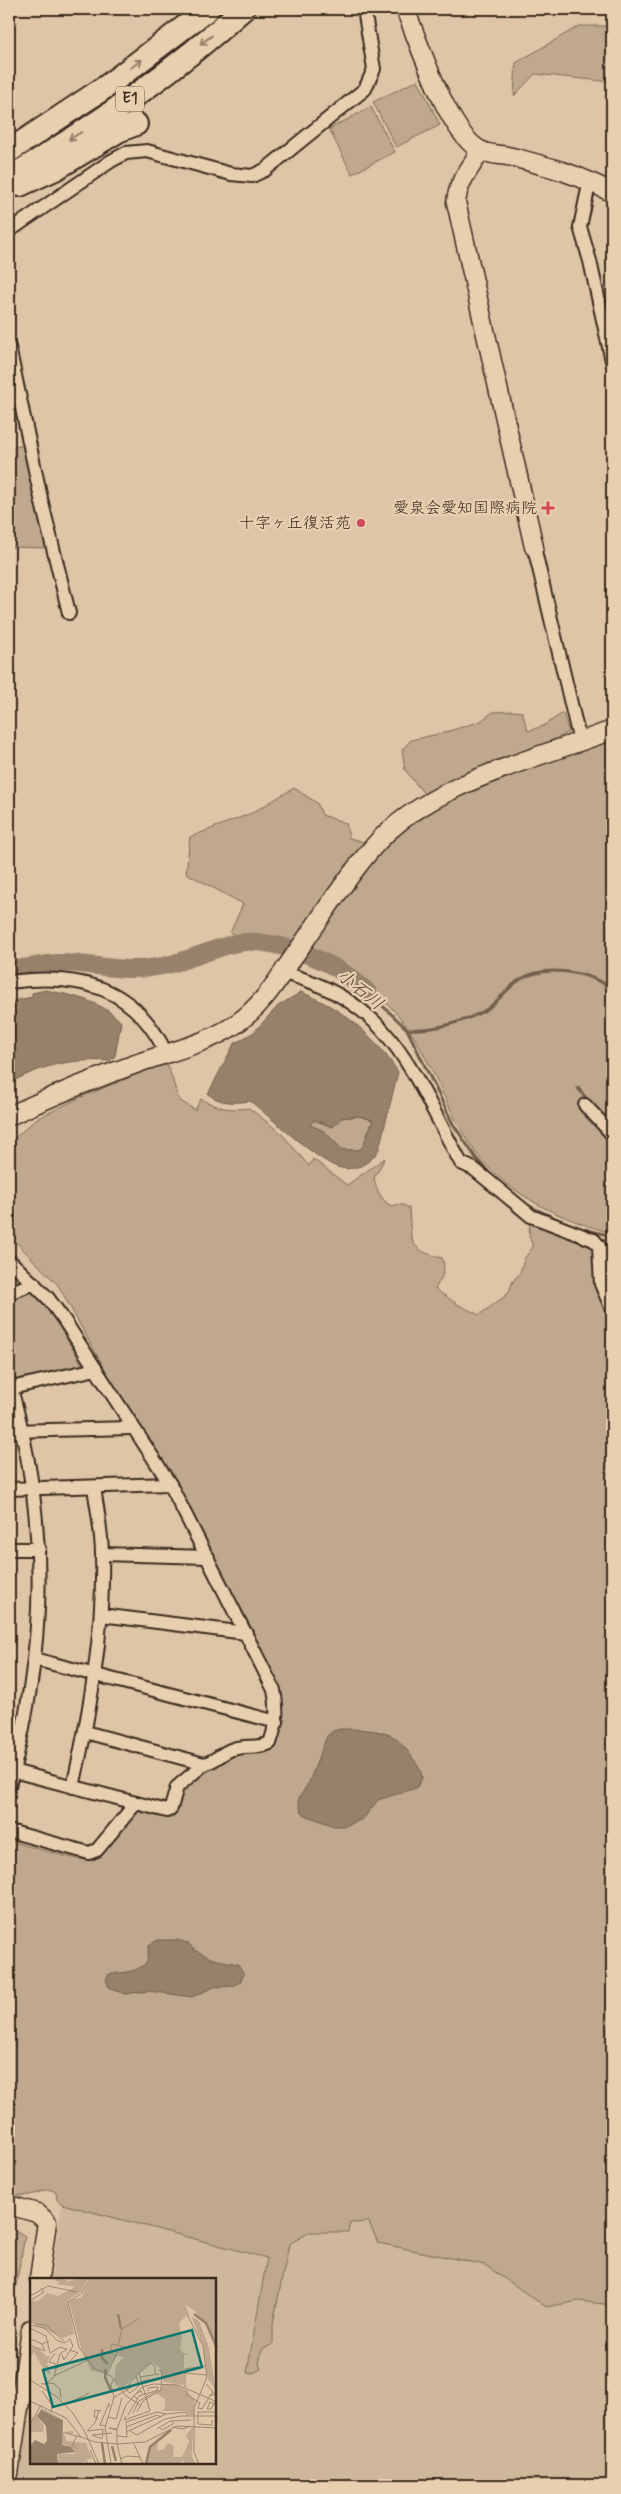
<svg xmlns="http://www.w3.org/2000/svg" width="621" height="2494" font-family="Mynerve,'Klee One',sans-serif">
  <style>
    .built { fill: #ceb79a }
    .green { fill: #bfa88e; stroke: #7d6956 }
    .water { fill: #97816b; stroke: #725e4c; fill-rule: evenodd }
    .lines { fill: none; stroke-linecap: round; stroke-linejoin: round }
    .stream { stroke: #725e4c; stroke-width: 3 }
    .river { stroke: #97816b; stroke-width: 18 }
    .street-casing { stroke: #3b2a1e; stroke-width: 16 }
    .secondary-casing { stroke: #3b2a1e; stroke-width: 21 }
    .highway-casing { stroke: #3b2a1e; stroke-width: 26 }
    .street { stroke: #e8cfb0; stroke-width: 12 }
    .secondary { stroke: #e8cfb0; stroke-width: 18 }
    .highway { stroke: #e8cfb0; stroke-width: 22 }
    .oneway { stroke: #927c67 }
    .poi-dot { fill: #d1495b; stroke: #e8cfb0; stroke-width: 2 }
    .labels { text-anchor: middle; dominant-baseline: central; stroke-width: 4.5; stroke-linejoin: round; paint-order: stroke }
    .shield { fill: #e8cfb0; stroke: #6f5c4a; stroke-width: 1 }
    .shield-label { font-size: 15px; font-weight: bold; fill: #3b2a1e }
    .poi-label { font-size: 16px; fill: #3b2a1e; stroke: #e8cfb0; text-anchor: end }
    .water-label { font-size: 18px; font-style: italic; fill: #524031; stroke: #e8cfb0 }
    .inset-river { fill: none; stroke: #97816b; stroke-width: 2.5 }
    .inset-road { fill: none; stroke: #9d8770; stroke-width: 1 }
    .view { fill: #0f766e; fill-opacity: 0.15; stroke: #0f766e; stroke-width: 2.5 }
    .inset-edge { fill: none; stroke: #3b2a1e; stroke-width: 2.5 }
  </style>
  <rect width="100%" height="100%" fill="#dec5a7"/>
  <filter id="ink" filterUnits="userSpaceOnUse"><feTurbulence type="fractalNoise" baseFrequency=".02" numOctaves="2"/><feDisplacementMap in="SourceGraphic" scale="10" xChannelSelector="R" yChannelSelector="G"/><feConvolveMatrix kernelMatrix="1 2 1 2 8 2 1 2 1" color-interpolation-filters="sRGB"/></filter>
  <g filter="url(#ink)">
    <polygon class="built" points="62,2204 267,2258 310,2232 348,2232 349,2223 369,2222 378,2243 485,2265 546,2307 579,2301 612,2305 612,2485 18,2485 31,2401 31,2463 215,2463 215,2279 51,2279"/>
    <g class="green">
      <polygon points="579,26 612,26 612,82 535,74 514,96 516,63"/>
      <polygon points="418,80 440,125 396,147 373,102"/>
      <polygon points="371,107 395,152 352,174 329,129"/>
      <polygon points="24,445 46,548 9,547 9,448"/>
      <polygon points="511,711 522,712 528,731 543,726 563,713 569,732 515,758 425,795 405,770 402,750 411,740 443,733 481,721 493,712"/>
      <path d="M612,738V1125L589,1100L580,1107L612,1140V1233C562,1220 510,1196 477,1154C453,1123 441,1085 422,1051C398,1004 355,972 307,951L369,862L409,827L464,791Z"/>
      <polygon points="294,788 317,803 322,815 346,823 349,838 364,842 290,944 245,938 230,933 243,904 186,873 190,837 252,813"/>
      <path d="M162,1064L168,1066L179,1100L195,1110L201,1099C218,1108 230,1111 249,1108L281,1133L309,1166L313,1159L347,1185L385,1158L374,1178C377,1190 380,1199 391,1206L401,1204L409,1208C412,1239 405,1249 442,1258C447,1270 441,1279 435,1289L457,1304L479,1315L508,1294L513,1281L520,1273L524,1259L533,1247L529,1236L530,1218L597,1247L612,1322V1350L608,1353L612,1354V2305L579,2301L546,2307L485,2265L378,2243L369,2222L350,2223L348,2232H310L289,2244L273,2323V2344L262,2350L259,2363L261,2369L251,2374L247,2373L267,2258L62,2204L57,2200L56,2193C48,2185 39,2194 29,2195C22,2196 16,2195 9,2194V1841L77,1859L94,1860L136,1811L141,1810L173,1817L182,1789L201,1771L233,1753L270,1749C284,1727 285,1712 278,1687L173,1479L104,1368L58,1285L9,1235V1143L36,1119L79,1098Z"/>
      <polygon points="359,1116 373,1120 363,1146 359,1150 343,1150 324,1131 310,1125 310,1122 314,1120 332,1127 341,1118"/>
      <path d="M604,1238L612,1240V1302C603,1283 598,1259 604,1238Z"/>
      <polygon points="37,1290 82,1364 81,1369 14,1385 9,1370 9,1301"/>
      <polygon points="9,2226 25,2236 9,2323"/>
    </g>
    <g class="water">
      <path d="M46,990C74,996 102,1001 121,1022L115,1056L110,1061C68,1059 47,1064 9,1083V1002L32,997V993Z"/>
      <path d="M301,992C343,1009 373,1034 398,1072L379,1149C371,1163 357,1171 341,1168C322,1165 268,1115 250,1101C235,1103 221,1104 208,1094L234,1044L254,1032L278,1006ZM359,1116L373,1120L363,1146L359,1150H343L324,1131L310,1125L314,1120L333,1127L341,1118Z"/>
      <path d="M340,1729C357,1729 374,1729 390,1735C399,1738 423,1768 422,1778C421,1781 418,1785 416,1788L378,1800L363,1819L345,1826H334L305,1815L301,1811L298,1800L309,1782L327,1736L333,1731Z"/>
      <path d="M158,1940H177L188,1943L194,1950L213,1959L238,1964L244,1974L240,1982L233,1986L214,1987L192,1997L148,1991L124,1994L109,1987L106,1980L109,1974C123,1972 135,1974 147,1962L149,1945Z"/>
    </g>
    <g class="lines">
      <g class="stream">
        <polyline points="368,992 407,1029 453,1124 476,1158 493,1177"/>
        <path d="M407,1029C432,1031 461,1023 484,1011C498,1003 507,987 521,979C547,964 590,972 612,989"/>
        <polyline points="578,1088 590,1103"/>
        <polyline points="527,1205 557,1219"/>
        <polyline points="579,1228 612,1236"/>
      </g>
      <path class="river" d="M9,970C27,968 44,963 61,963C91,963 119,972 149,968C178,965 204,952 232,944C263,935 315,955 341,971C351,977 360,985 368,992"/>
      <g class="street-casing">
        <g id="street">
          <polyline points="590,180 580,227 590,261 612,361"/>
          <polyline points="9,231 111,161 126,153 147,151 231,174 252,176 265,170 365,89 374,69 364,9"/>
          <polyline points="9,347 42,503 69,613"/>
          <polyline points="534,547 580,742"/>
          <path d="M283,973C393,1001 412,1074 461,1163L474,1169L531,1216L594,1240L599,1246L601,1284L612,1309"/>
          <path d="M9,982C78,973 134,985 166,1053"/>
          <polyline points="585,1105 612,1134"/>
          <path d="M9,1260L48,1298L64,1320L170,1484L274,1690C278,1710 277,1723 270,1743C258,1749 246,1745 233,1749C224,1751 216,1761 204,1764L85,1732"/>
          <polyline points="9,1293 34,1283"/>
          <path d="M9,1382C50,1519 47,1648 9,1786"/>
          <polyline points="11,1388 96,1369"/>
          <polyline points="9,1431 132,1428"/>
          <polyline points="9,1489 170,1484"/>
          <polyline points="9,1549 39,1549"/>
          <polyline points="102,1554 208,1557"/>
          <polyline points="101,1615 246,1633"/>
          <polyline points="34,1659 277,1722"/>
          <polyline points="9,1770 167,1811 171,1808 177,1787 204,1764"/>
          <path d="M73,1787C90,1711 104,1633 102,1555C102,1533 97,1509 94,1487"/>
          <polyline points="9,1831 89,1853 97,1850 136,1803"/>
        </g>
      </g>
      <g class="secondary-casing">
        <g id="secondary">
          <path d="M405,9C419,42 449,137 482,151C493,156 505,154 516,158C550,167 581,175 612,193"/>
          <path d="M480,151C470,171 459,178 456,202L534,547"/>
          <path d="M9,1116C52,1096 96,1078 141,1062C173,1051 208,1043 236,1024C261,1007 277,981 294,956C320,920 344,880 374,846C428,783 537,759 612,730"/>
          <polyline points="9,2205 37,2213 47,2222 39,2279"/>
          <polyline points="9,2474 31,2329"/>
        </g>
      </g>
      <g class="highway-casing">
        <g id="highway">
          <polyline points="9,151 107,86 208,9"/>
          <path d="M9,178C92,129 172,73 243,9"/>
          <polyline points="20,185 55,169 118,131 136,124"/>
        </g>
      </g>
      <use href="#street" class="street"/>
      <use href="#secondary" class="secondary"/>
      <use href="#highway" class="highway"/>
    </g>
    <defs><path id="oneway-shaft" d="M-6 0H5M1.5-3L5.5 0L1.5 3" fill="none" stroke-width="1.6" stroke-linecap="round" stroke-linejoin="round" transform="scale(1.25)"/></defs>
    <g class="oneway">
      <use href="#oneway-shaft" transform="translate(206 40) rotate(142)"/>
      <use href="#oneway-shaft" transform="translate(136 64) rotate(-37)"/>
      <use href="#oneway-shaft" transform="translate(75 136) rotate(148)"/>
    </g>
  </g>
  <g class="poi-dot">
    <path d="M545.5 500.5h5v5h5v5h-5v5h-5v-5h-5v-5h5z"/>
    <circle cx="361" cy="523" r="5"/>
  </g>
  <g class="labels">
    <rect class="shield" x="116" y="86.5" width="28" height="25" rx="4"/>
    <g class="shield-label">
      <text x="130" y="99">E1</text>
    </g>
    <g class="poi-label">
      <text x="537" y="508">愛泉会愛知国際病院</text>
      <text x="351" y="523">十字ヶ丘復活苑</text>
    </g>
    <g class="water-label">
      <text transform="translate(360 990) rotate(39)">小石川</text>
    </g>
  </g>
  <g transform="translate(30 2278)">
    <rect width="186" height="186" fill="#dec5a7"/>
    <path d="M30,0L38,3L58,0L52,13L38,22L44,56L33,60L0,44V23H8L17,15L28,18L45,9L27,6L29,4L25,3ZM61,0H186V68L176,44L167,40V35L155,26L160,39L156,38L149,45L152,59L150,71L153,75L161,76L154,77V107L134,104L129,89L122,84L92,110L84,102L86,87L94,79L87,78L75,95L61,93L51,70L39,22L51,20ZM161,38L169,43L179,70L186,113L178,101L173,67ZM0,69L8,70L16,78H20L17,86L21,96L15,94L4,74L0,80ZM133,106L147,107L156,112L165,123L164,137H158V133H132L135,130V121L127,116ZM12,130L29,139L10,133L7,138L14,148L13,154H0L2,142ZM163,149L162,179L166,186H154L153,182L149,186H116L121,168L128,162L127,173L134,171L138,165L144,168L143,179H152L159,164L156,157ZM44,153L42,156L34,155L36,163L56,165L62,181H56L59,186L53,183V186H28V176H45L41,169L32,166L31,160L33,154Z" fill="#bfa88e"/>
    <path d="M11,132L33,142L32,167L41,169L45,174L27,176L28,186H0V168L5,162L14,166L17,163L16,148L7,138Z" fill="#97816b"/>
    <path class="inset-river" d="M88,36L91,51M164,36L176,45L187,70M72,71V80L78,86M76,91L75,99L81,113M72,165L75,186M82,168L86,183M116,186L120,169L141,152"/>
    <path class="inset-road" d="M60,0L52,15L38,24L49,69L64,90L81,98L95,117L110,127M0,18L18,8L47,14M0,23L14,14L11,10M158,38L173,68L177,99L164,130V174L169,186M5,46L16,47L34,63M0,47L14,50L28,63L35,65L40,61L43,68L34,82L32,77M0,50L16,58L20,75L30,69L37,71L30,76L24,99L14,107M1,61L12,66L19,63M0,67L15,73L12,66M88,68L92,51L108,41M25,75L19,84L26,86M24,91L38,85L48,75L40,72M155,95L177,97M77,96L88,73L94,69L82,66L80,76M24,98L58,82M106,98L109,108L100,115L96,112L100,105L109,95L121,85L125,88V96M110,99L129,96M0,102L26,118L42,134L55,154L69,186M11,106L23,105L30,111L31,120M176,106L185,116L179,118M155,109V91L175,88M157,112L156,116L170,125L168,130L172,131L183,113M12,113L22,127L21,134M83,120L112,103L132,100M107,121L104,118L107,115L111,113L112,116M0,123L36,140L51,159L65,164L87,166L92,186M187,124L148,107L124,106L112,109L96,127L87,151V166L115,164L147,148L187,150M37,126L59,115M184,126L180,124L177,131H181L185,124M107,134L113,123L131,112L132,94L129,92M103,135L109,123L127,113L128,109L118,110V113M98,137L109,118L128,112M96,138L94,142L120,133L109,95M78,139L86,141L92,120M68,140L64,139L65,132L71,133M182,142V147L168,146V134H187M0,146L11,127M76,148L70,147L79,125V129M96,149L127,137L131,139M129,149L132,152L143,146V143M143,149L153,151L160,148M127,151L140,143L161,142M87,152L79,150L87,151M57,153L65,145L69,132M58,153L73,151L72,161L62,157M100,153L107,157L135,141L151,138H187L186,150M96,154L136,136L157,134V138M35,155L51,159M62,157L82,155M87,158L97,159L96,144L127,134L136,136M104,166L113,186M47,171L42,167L47,158M60,172L66,186M90,181L97,178L110,179M81,185L75,150L84,119L81,107L83,102"/>
    <path class="view" d="M162,52L172,89L23,129L13,92Z"/>
    <rect width="186" height="186" class="inset-edge"/>
  </g>
  <rect width="621" height="2494" fill="none" stroke="#e8cfb0" stroke-width="30"/>
  <rect x="15" y="15" width="591" height="2464" fill="none" stroke="#3b2a1e" stroke-width="2" filter="url(#ink)"/>
</svg>
